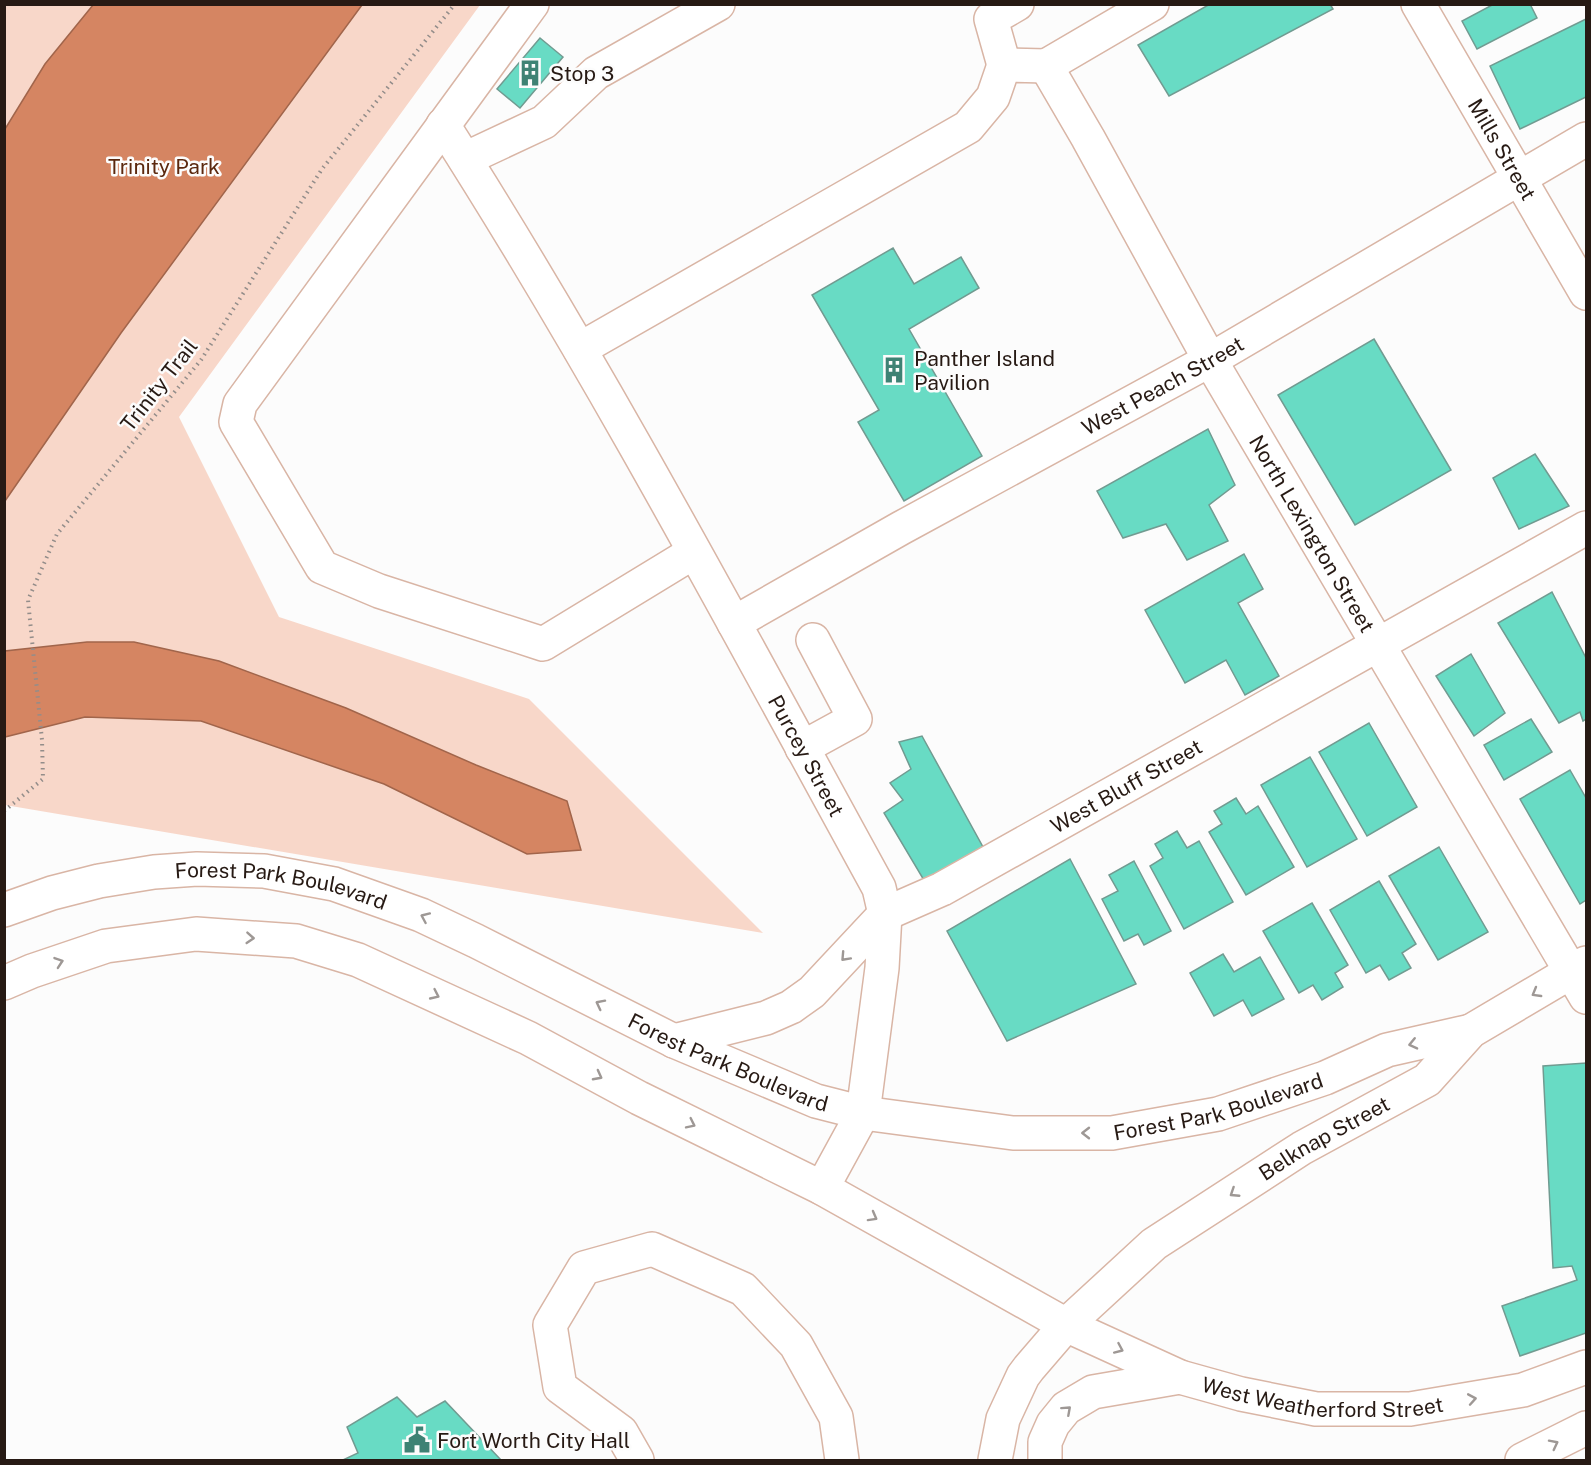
<svg xmlns="http://www.w3.org/2000/svg" width="1591" height="1465" font-family="'Public Sans',sans-serif">
  <style>
    .green { fill: #f8d7c9 }
    .water { fill: #d58562; stroke: #a1654b; stroke-width: 1.5 }
    .building { fill: #68dbc4; stroke: #719b91; stroke-width: 1.5 }
    .lines { fill: none; stroke-linecap: round; stroke-linejoin: round }
    .minor-casing { stroke: #d9b5a5; stroke-width: 36 }
    .major-casing { stroke: #d9b5a5; stroke-width: 36 }
    .path { stroke: #938d8a; stroke-width: 4; stroke-dasharray: 1.5 4.5; stroke-linecap: butt }
    .minor { stroke: #fff; stroke-width: 33 }
    .major { stroke: #fff; stroke-width: 33 }
    .oneway { stroke: #9e9895 }
    .labels { text-anchor: middle; dominant-baseline: central; stroke-width: 5; stroke-linejoin: round; paint-order: stroke }
    .poi-label { font-size: 21px; fill: #271a14; stroke: #fcfcfc; text-anchor: start }
    .street-label { font-size: 21px; fill: #271a14; stroke: #fcfcfc }
    .park-label { font-size: 21px; fill: #5b280e; stroke: #fcfcfc }
  </style>
  <rect width="100%" height="100%" fill="#fcfcfc"/>
  <polygon class="green" points="4,5 480,5 179,417 279,617 529,699 763,933 5,805"/>
  <g class="water">
    <polygon points="93,5 362,5 121,333 5,501 5,129 45,64"/>
    <polygon points="87,642 134,642 219,661 346,708 476,765 567,801 581,850 527,854 384,784 201,721 85,717 5,737 5,651"/>
  </g>
  <g class="building">
    <polygon points="1210,4 1330,4 1333,9 1169,96 1138,45"/>
    <polygon points="1494,4 1530,4 1537,18 1477,49 1462,21"/>
    <polygon points="1586,19 1586,97 1520,129 1490,66"/>
    <polygon points="540,38 563,57 520,108 497,89"/>
    <polygon points="893,248 914,284 961,257 979,288 909,329 982,456 904,501 858,422 879,410 812,295"/>
    <polygon points="1374,339 1451,470 1355,525 1278,395"/>
    <polygon points="1208,429 1235,485 1209,505 1228,541 1187,560 1166,524 1123,538 1097,491"/>
    <polygon points="1535,454 1569,506 1519,529 1493,478"/>
    <polygon points="1244,554 1263,589 1238,603 1279,676 1245,695 1226,660 1185,683 1145,610"/>
    <polygon points="1552,592 1586,658 1586,719 1583,721 1580,712 1559,723 1498,623"/>
    <polygon points="1471,654 1505,713 1474,736 1436,676"/>
    <polygon points="1531,719 1552,752 1504,780 1484,745"/>
    <polygon points="1369,723 1417,807 1367,836 1319,752"/>
    <polygon points="922,736 983,847 925,882 884,813 903,800 890,783 911,769 899,742"/>
    <polygon points="1310,757 1357,839 1307,867 1261,785"/>
    <polygon points="1570,770 1586,798 1586,900 1580,904 1520,799"/>
    <polygon points="1236,798 1246,814 1258,806 1294,867 1246,895 1209,832 1222,824 1214,811"/>
    <polygon points="1177,831 1187,848 1199,841 1233,902 1184,929 1150,866 1163,858 1155,844"/>
    <polygon points="1439,847 1488,932 1438,960 1389,876"/>
    <polygon points="1070,859 1136,984 1007,1041 947,931"/>
    <polygon points="1134,861 1171,931 1144,945 1138,934 1124,941 1102,899 1118,891 1109,875"/>
    <polygon points="1379,881 1416,944 1402,953 1411,968 1389,980 1380,965 1366,973 1330,910"/>
    <polygon points="1312,903 1348,965 1335,973 1343,987 1322,1000 1313,985 1299,993 1263,931"/>
    <polygon points="1223,954 1234,972 1260,957 1284,999 1252,1016 1243,1000 1214,1016 1190,973"/>
    <polygon points="1586,1063 1586,1333 1520,1356 1502,1306 1577,1280 1572,1266 1553,1268 1543,1066"/>
    <polygon points="397,1397 417,1417 445,1401 501,1460 343,1460 358,1453 347,1427"/>
  </g>
  <g class="lines">
    <g class="minor-casing">
      <g id="minor">
        <polyline points="532,4 240,404 236,422 322,567 379,591 543,644 694,552"/>
        <path id="s1" d="M1418,4L1586,293"/>
        <polyline points="1004,65 991,19 1017,4"/>
        <path id="s2" d="M1046,66L1088,138L1210,360L1586,997"/>
        <polyline points="1046,66 1152,4"/>
        <path id="s3" d="M443,125C601,372 738,631 879,888L885,914L882,968L863,1113L822,1188"/>
        <polyline points="465,159 544,122 596,73 718,4"/>
        <polyline points="580,349 968,127 993,97 1004,65 1046,66"/>
        <path id="s4" d="M734,623L901,528L1210,360L1586,139"/>
        <polyline points="802,748 855,719 813,640"/>
        <path id="s5" d="M674,1041L766,1018L791,1007L812,992L885,914L942,889L1586,528"/>
        <polyline points="637,1460 621,1432 560,1387 550,1325 584,1268 652,1249 743,1289 796,1345 836,1417 842,1460"/>
      </g>
    </g>
    <g class="major-casing">
      <g id="major">
        <path id="s6" d="M4,910L52,893L99,881L154,872L197,869L264,871L334,884L421,915L476,941L674,1041L816,1101L863,1113L1013,1133H1112L1218,1114L1325,1078L1387,1050L1471,1031"/>
        <path id="s7" d="M4,983L32,971L106,946L196,934L296,941L358,960L528,1038L639,1098L822,1188L1066,1325L1180,1377L1241,1394L1316,1409H1410L1523,1390L1586,1367"/>
        <path id="s8" d="M995,1460L1003,1419L1023,1376L1029,1368L1066,1325L1154,1244L1302,1148L1427,1080L1471,1031L1586,963"/>
        <polyline points="1045,1460 1045,1442 1053,1424 1066,1408 1093,1392 1180,1377"/>
        <polyline points="1522,1460 1586,1428"/>
      </g>
    </g>
    <polyline class="path" points="4,811 43,779 42,740 28,600 57,534 201,360 322,169 455,4"/>
    <use href="#minor" class="minor"/>
    <use href="#major" class="major"/>
  </g>
  <defs><path id="oneway-chevron" d="M-2-3.5L2.5 0L-2 3.5" fill="none" stroke-width="1.6" stroke-linecap="round" stroke-linejoin="round" transform="scale(1.5)"/></defs>
  <g class="oneway">
    <use href="#oneway-chevron" transform="translate(425 917) rotate(-156)"/>
    <use href="#oneway-chevron" transform="translate(250 938) rotate(4)"/>
    <use href="#oneway-chevron" transform="translate(845 957) rotate(133)"/>
    <use href="#oneway-chevron" transform="translate(59 962) rotate(-19)"/>
    <use href="#oneway-chevron" transform="translate(1536 993) rotate(150)"/>
    <use href="#oneway-chevron" transform="translate(435 995) rotate(25)"/>
    <use href="#oneway-chevron" transform="translate(600 1004) rotate(-153)"/>
    <use href="#oneway-chevron" transform="translate(1413 1044) rotate(167)"/>
    <use href="#oneway-chevron" transform="translate(598 1076) rotate(28)"/>
    <use href="#oneway-chevron" transform="translate(691 1124) rotate(26)"/>
    <use href="#oneway-chevron" transform="translate(1086 1133) rotate(-180)"/>
    <use href="#oneway-chevron" transform="translate(1234 1193) rotate(147)"/>
    <use href="#oneway-chevron" transform="translate(873 1217) rotate(29)"/>
    <use href="#oneway-chevron" transform="translate(1119 1349) rotate(24)"/>
    <use href="#oneway-chevron" transform="translate(1472 1399) rotate(-10)"/>
    <use href="#oneway-chevron" transform="translate(1067 1410) rotate(-42)"/>
    <use href="#oneway-chevron" transform="translate(1554 1444) rotate(-27)"/>
  </g>
  <defs>
    <g id="building-bare" transform="scale(2.07)"><path d="M-4-6H4V6H1V3H-1V6H-4ZM-2.5-4.3h1.7v1.8h-1.7ZM.8-4.3h1.7v1.8H.8ZM-2.5-1h1.7V.8h-1.7ZM.8-1h1.7V.8H.8Z" fill="#3e8274" stroke="#fcfcfc" stroke-width="2.5" paint-order="stroke"/></g>
    <g id="civic-bare" transform="scale(2.07)"><path d="M-.6-6.5H3V-4.5H.6V-3L4-1V1h2V6H-6V1h2V-1L-.6-3ZM-1.2 2.5V6h2.4V2.5Z" fill="#3e8274" stroke="#fcfcfc" stroke-width="2.5" paint-order="stroke"/></g>
  </defs>
  <g fill-rule="evenodd">
    <use href="#building-bare" x="530" y="73"/>
    <use href="#building-bare" x="894" y="370"/>
    <use href="#civic-bare" x="417" y="1440"/>
  </g>
  <g class="labels">
    <g class="poi-label">
      <text x="550" y="73">Stop 3</text>
      <text x="914" y="358">Panther Island<tspan x="914" dy="24">Pavilion</tspan></text>
      <text x="437" y="1440">Fort Worth City Hall</text>
    </g>
    <g class="street-label">
      <text stroke="none"><textPath href="#s1" startOffset="168">Mills Street</textPath></text>
      <text transform="translate(159 385) rotate(-52)">Trinity Trail</text>
      <text stroke="none"><textPath href="#s4" startOffset="490">West Peach Street</textPath></text>
      <text stroke="none"><textPath href="#s2" startOffset="538">North Lexington Street</textPath></text>
      <text stroke="none"><textPath href="#s3" startOffset="728">Purcey Street</textPath></text>
      <text stroke="none"><textPath href="#s5" startOffset="528">West Bluff Street</textPath></text>
      <text stroke="none"><textPath href="#s6" startOffset="284">Forest Park Boulevard</textPath></text>
      <text stroke="none"><textPath href="#s6" startOffset="770">Forest Park Boulevard</textPath></text>
      <text stroke="none"><textPath href="#s6" startOffset="1274">Forest Park Boulevard</textPath></text>
      <text stroke="none"><textPath href="#s8" startOffset="476">Belknap Street</textPath></text>
      <text stroke="none"><textPath href="#s7" startOffset="1432">West Weatherford Street</textPath></text>
    </g>
    <g class="park-label">
      <text x="164" y="166">Trinity Park</text>
    </g>
  </g>
  <rect width="1591" height="1465" fill="none" stroke="#271a14" stroke-width="12"/>
</svg>
